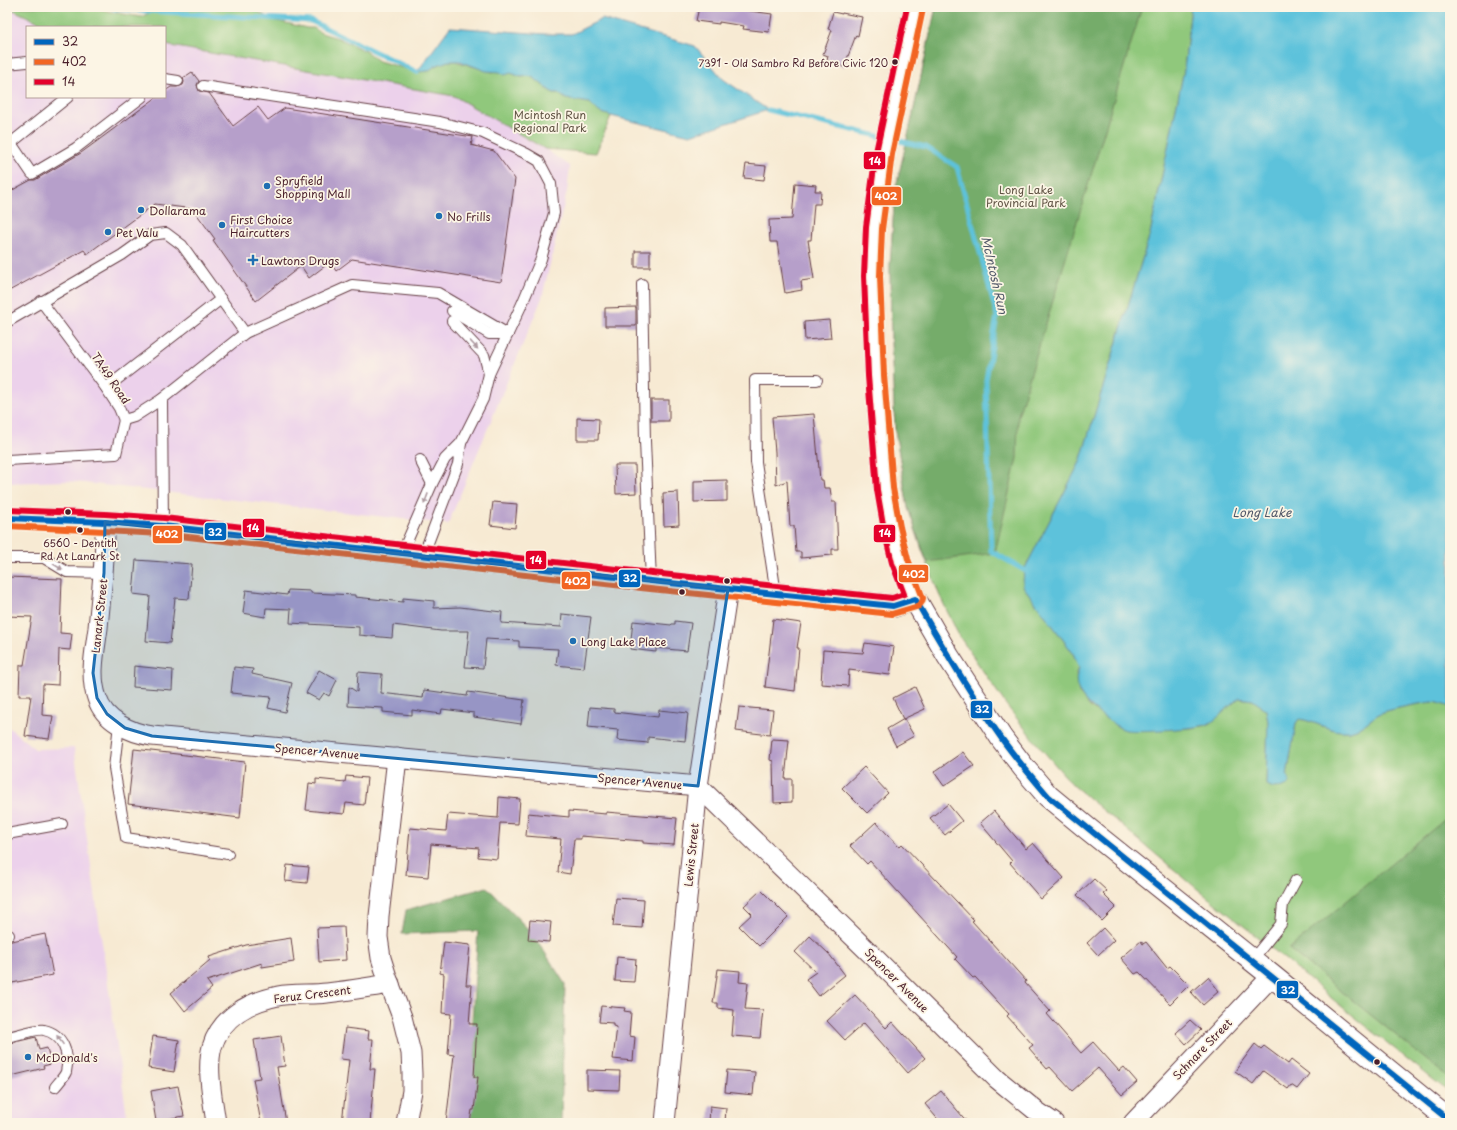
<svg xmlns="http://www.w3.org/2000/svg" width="1457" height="1130" font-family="'Playpen Sans',sans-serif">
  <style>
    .built { fill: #ecd1eb }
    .green { fill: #90c87b; stroke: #6d7453 }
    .forest { fill: #74ac6b; stroke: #5f664b }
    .water { fill: #5dc2db; stroke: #547083 }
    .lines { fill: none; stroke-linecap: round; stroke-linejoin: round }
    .stream { stroke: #5dc2db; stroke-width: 5 }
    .building { fill: #b69fca }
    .service-casing { stroke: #643d44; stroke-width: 12 }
    .minor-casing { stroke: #643d44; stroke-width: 21 }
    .secondary-casing { stroke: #643d44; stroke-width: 24 }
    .service { stroke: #fff; stroke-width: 10 }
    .minor { stroke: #fff; stroke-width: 19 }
    .secondary { stroke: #fff; stroke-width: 22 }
    .bus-1-casing { stroke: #fcf5e5; stroke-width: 9 }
    .bus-2-casing { stroke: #fcf5e5; stroke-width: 9 }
    .bus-3-casing { stroke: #fcf5e5; stroke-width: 9 }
    .bus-1 { stroke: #0065bd; stroke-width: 6 }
    .bus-2 { stroke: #f26522; stroke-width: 6 }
    .bus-3 { stroke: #e4002b; stroke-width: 6 }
    .oneway { fill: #ae9aa0 }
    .marked { fill: #1f6fb2; fill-opacity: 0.2; stroke: #1f6fb2; stroke-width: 3; stroke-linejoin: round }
    .bus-dot { fill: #4a1f2b; stroke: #fcf5e5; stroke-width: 1.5 }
    .poi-dot { fill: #1f6fb2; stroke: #fcf5e5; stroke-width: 1.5 }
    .labels { text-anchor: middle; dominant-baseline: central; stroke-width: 3.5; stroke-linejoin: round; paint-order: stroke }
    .bus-label { font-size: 10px; fill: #4a1f2b; stroke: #fcf5e5; text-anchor: end }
    .park-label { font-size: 11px; fill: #5f5243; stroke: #fcf5e5 }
    .poi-label { font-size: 11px; fill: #4a1f2b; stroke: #fcf5e5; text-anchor: start }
    .street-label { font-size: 11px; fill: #4a1f2b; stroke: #fcf5e5 }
    .water-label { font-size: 12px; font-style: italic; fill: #515869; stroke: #fcf5e5 }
    .line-badge { stroke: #fcf5e5; stroke-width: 1.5 }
    .badge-label { font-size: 11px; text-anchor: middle; font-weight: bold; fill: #fff }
  </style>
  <rect width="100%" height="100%" fill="#fcf5e5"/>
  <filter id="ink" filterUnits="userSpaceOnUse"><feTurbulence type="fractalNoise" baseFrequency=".025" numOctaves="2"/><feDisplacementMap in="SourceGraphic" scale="8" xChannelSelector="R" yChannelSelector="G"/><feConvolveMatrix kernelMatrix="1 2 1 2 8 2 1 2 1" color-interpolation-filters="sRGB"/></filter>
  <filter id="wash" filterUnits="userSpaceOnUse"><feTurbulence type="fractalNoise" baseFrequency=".012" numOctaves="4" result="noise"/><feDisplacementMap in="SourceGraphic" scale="16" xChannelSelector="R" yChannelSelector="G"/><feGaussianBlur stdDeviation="0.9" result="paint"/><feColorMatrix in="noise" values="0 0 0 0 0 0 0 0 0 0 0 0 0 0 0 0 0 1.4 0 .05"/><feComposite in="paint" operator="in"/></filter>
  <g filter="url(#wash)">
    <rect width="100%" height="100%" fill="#f7ead3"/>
    <g class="built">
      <polygon points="7,8 43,24 60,27 27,27 27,97 165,97 165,45 454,96 545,149 570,166 567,191 542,298 448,524 67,481 7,483"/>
      <polygon points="7,726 35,749 74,748 128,1123 7,1123"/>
    </g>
    <g class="green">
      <polygon points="7,7 92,7 112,12 141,17 155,10 168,7 224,7 232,9 245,7 256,10 270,19 277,21 307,28 314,28 321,33 338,38 365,51 379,61 417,72 428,71 435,66 448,61 455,61 492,72 497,71 511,73 521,77 529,76 534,78 550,91 554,93 558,93 566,99 590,103 599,112 611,116 596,153 545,149 454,96 165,45 165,27 60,27 43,24"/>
      <path d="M936,7H1191L1184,70L1150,234L1080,462L1024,570L1023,586L1073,653L1079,668L1076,673L1079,693L1090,707L1118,727L1191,728L1208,725L1239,698L1253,700L1266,710L1268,722L1266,785L1290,783L1287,775L1296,723L1299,719C1316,721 1331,733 1349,731C1363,729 1370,718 1381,713C1390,709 1422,703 1432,702C1438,702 1444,705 1450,707V1093L1336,1002L1286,960L1201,892L1073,785L1038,745L1007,706L959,636L939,594L922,550L908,508L895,430L891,340L890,266L895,191L912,118Z"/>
    </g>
    <g class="forest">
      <polygon points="936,7 1142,7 1018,416 1017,458 995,553 927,562 908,508 895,430 891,340 890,266 895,191 912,118"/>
      <polygon points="1450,815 1450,1079 1289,949"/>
      <polygon points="487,887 533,934 565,984 561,1123 465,1123 478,931 402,934 406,910"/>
    </g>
    <g class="water">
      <path d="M1191,7H1450V707C1444,705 1438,702 1432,702C1422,703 1390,709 1381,713C1370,718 1363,729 1349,731C1331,733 1316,721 1299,719L1296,723L1287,775L1290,783C1283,789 1274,789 1266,785L1268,722L1266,710L1253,700L1239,698C1231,704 1216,721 1208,724C1199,729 1137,732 1126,730C1118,728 1111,722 1104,717C1089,706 1069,690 1079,668L1073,653L1023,586L1024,570L1080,462L1150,234L1184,70Z"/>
      <polygon points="602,19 695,46 723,79 768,110 690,135 611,116 599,112 590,103 566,99 558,93 554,93 550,91 534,78 529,76 521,77 511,73 505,75 500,72 486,71 460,61 448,61 435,66 428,71 417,72 450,27 545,34 572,34"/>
    </g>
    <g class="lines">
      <g class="stream">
        <polyline points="110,7 115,9 311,21 417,72"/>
        <polyline points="768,110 882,137"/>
        <polyline points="891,139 926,147 957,167 997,316 986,380 991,551 1024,570"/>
      </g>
    </g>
    <g id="blocks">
      <g class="building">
        <polygon points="699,7 720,7 772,14 769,32 743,29 744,26 719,22 719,24 696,21"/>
        <polygon points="833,12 842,14 842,13 862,17 858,36 856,35 844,67 827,61 828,56 823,54 832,30 828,29"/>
        <polygon points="192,72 199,81 197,85 199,91 209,93 233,126 258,107 268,120 285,108 473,137 471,145 494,151 515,179 501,282 352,259 336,271 330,262 309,278 301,266 256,301 213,240 215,239 193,209 155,204 87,254 84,250 7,292 7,193 31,180 35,180 81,153 157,97 165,97 165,91 171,87 177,87 183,85 184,82 183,78"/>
        <polygon points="746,164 766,166 764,180 744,178"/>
        <polygon points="795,183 816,185 815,191 821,191 820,204 814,204 811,240 808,240 814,279 801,281 802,290 785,293 777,242 770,242 769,220 792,219"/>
        <rect x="635" y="251" width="15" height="16"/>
        <polygon points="636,307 636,326 605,326 605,308"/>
        <polygon points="829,320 831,338 805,340 804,322"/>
        <rect x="651" y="400" width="18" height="21"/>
        <polygon points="814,414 820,480 823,480 824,488 830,488 832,502 836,502 838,549 832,549 832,555 801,558 801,552 796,552 794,526 790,526 787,481 776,485 775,452 772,417"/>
        <polygon points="577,418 599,419 598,440 577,440"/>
        <polygon points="615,465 635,465 636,493 616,494"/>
        <polygon points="727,480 727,501 694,502 694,481"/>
        <polygon points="678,492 679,525 664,526 663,493"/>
        <polygon points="493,502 517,504 515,528 490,525"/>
        <polygon points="136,560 192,564 189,599 175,598 170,643 146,641 150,596 133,594"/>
        <polygon points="7,577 62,579 60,633 72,634 70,650 59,649 58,685 43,684 42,715 53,716 49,739 25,736 31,696 19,696 20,665 24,665 32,617 7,616"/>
        <polygon points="246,590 287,595 288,590 311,591 311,593 355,595 355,597 403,602 403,598 434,601 434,608 460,607 502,612 501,623 561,627 562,614 591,617 584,668 556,665 558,649 519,647 519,641 486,639 483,668 465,667 469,631 441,631 393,625 392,638 359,635 359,627 290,623 291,609 266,608 265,617 243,613"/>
        <polygon points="773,619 801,623 797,648 799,648 795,691 765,687"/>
        <polygon points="633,621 671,625 672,624 675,624 675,621 691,623 687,651 656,648 656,652 630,649"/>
        <polygon points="865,643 894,647 890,675 849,670 848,686 821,684 823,650 863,653"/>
        <polygon points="134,666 173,670 172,690 133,687"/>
        <polygon points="234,667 253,669 252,674 292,683 285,712 268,708 271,697 231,693"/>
        <polygon points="319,670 337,680 329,696 324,693 319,700 306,693"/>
        <polygon points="358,672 382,674 381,693 423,698 424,690 467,696 468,692 524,700 521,724 474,717 474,713 442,709 441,714 412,710 412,715 383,712 383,708 348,706 349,687 357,692"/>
        <polygon points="915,687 925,709 903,719 893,698"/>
        <polygon points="590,707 614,709 614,712 658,717 659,710 688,713 685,741 648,737 648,743 617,740 618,730 588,727"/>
        <polygon points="739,707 773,710 770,735 736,731"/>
        <polygon points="904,719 914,736 896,746 887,729"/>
        <polygon points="772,739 789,740 785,779 792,779 792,802 774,803 773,761 770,760"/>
        <polygon points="134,749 245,762 240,818 128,804"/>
        <polygon points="963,752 974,766 944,786 934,772"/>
        <polygon points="864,767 888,793 867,813 842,788"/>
        <polygon points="346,776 367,778 364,805 346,803 344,814 306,810 309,783 316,784 316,779 345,782"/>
        <polygon points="499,797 520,799 518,824 500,823 497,859 478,857 479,848 431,844 428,877 406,875 410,828 446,831 448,814 498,818"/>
        <polygon points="948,804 962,821 945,835 930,818"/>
        <polygon points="569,811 606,814 606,812 677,818 674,845 643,843 643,841 581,836 581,839 574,839 570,874 558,872 561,839 526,836 528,813 569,817"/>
        <polygon points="994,811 1026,849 1033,843 1064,878 1041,899 1010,863 1012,861 980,823"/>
        <polygon points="876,822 899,847 902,844 974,920 972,921 1026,981 1025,983 1050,1011 1047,1014 1081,1053 1093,1042 1119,1071 1124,1067 1137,1082 1122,1095 1098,1068 1072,1091 1050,1067 1047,1069 1029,1048 1033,1045 1007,1016 1009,1014 975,977 973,978 955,959 957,957 870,861 867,864 850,846"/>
        <polygon points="287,865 309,867 307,883 285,881"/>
        <polygon points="1094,879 1107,891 1103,894 1116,907 1102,921 1077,895"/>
        <polygon points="761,890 788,917 759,946 739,926 752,914 744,906"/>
        <polygon points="616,898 644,900 642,928 613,926"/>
        <polygon points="530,920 551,922 549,942 528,940"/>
        <polygon points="344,927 346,960 319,962 317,928"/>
        <polygon points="1103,928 1114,940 1098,955 1087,943"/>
        <polygon points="45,934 53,975 7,984 7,942"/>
        <polygon points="810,936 829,954 845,975 819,996 806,979 816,972 795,952"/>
        <polygon points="291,938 294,962 262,967 262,963 207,981 212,988 185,1011 171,993 210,960 209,957 246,945"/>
        <polygon points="1141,941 1143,944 1146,942 1167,968 1170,966 1189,985 1170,1004 1139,972 1135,974 1121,958"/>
        <polygon points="444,942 470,945 466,985 472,985 469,1024 477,1024 474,1077 478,1077 474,1110 472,1110 470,1123 446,1123 454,1055 448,1054 451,1014 442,1013 444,974 440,973"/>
        <polygon points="617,957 636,959 634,982 615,981"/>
        <polygon points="718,969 740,971 739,982 748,983 745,1009 763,1010 760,1038 732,1036 734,1010 718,1008 718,1003 713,1003"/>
        <polygon points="1208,977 1219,991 1203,1005 1191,992"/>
        <polygon points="855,995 886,1028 892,1022 925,1058 908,1073 864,1023 845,1040 827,1021"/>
        <polygon points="601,1006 625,1008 624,1011 631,1012 629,1036 635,1037 633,1061 613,1059 617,1027 613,1026 613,1023 599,1022"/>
        <polygon points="1190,1020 1201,1030 1186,1044 1176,1033"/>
        <polygon points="345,1028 369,1031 368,1039 373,1039 370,1069 375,1069 370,1123 342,1123 349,1060 341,1059"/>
        <polygon points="153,1036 179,1040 174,1072 148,1068"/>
        <polygon points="281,1036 285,1066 277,1067 286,1123 261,1123 253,1079 260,1078 254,1040"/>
        <polygon points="36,1037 39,1050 47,1048 51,1064 43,1066 44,1068 7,1077 7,1044"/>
        <polygon points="1255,1044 1261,1049 1264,1046 1288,1064 1291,1060 1309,1074 1297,1089 1291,1085 1288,1089 1263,1071 1253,1084 1235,1071"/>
        <polygon points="587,1070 620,1071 619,1090 587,1089"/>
        <polygon points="727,1070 755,1072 753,1095 725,1092"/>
        <polygon points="178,1086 184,1116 156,1121 151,1091"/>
        <polygon points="941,1091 968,1123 941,1123 925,1104"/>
        <polygon points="710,1106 726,1108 725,1123 709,1123"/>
      </g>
    </g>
  </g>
  <g filter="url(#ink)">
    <use href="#blocks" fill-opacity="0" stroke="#643d44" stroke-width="1"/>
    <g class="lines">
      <g class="service-casing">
        <g id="service">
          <polyline points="7,64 27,62"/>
          <polyline points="165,79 178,81"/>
          <polyline points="203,86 440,122 483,133 527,154 539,161 551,184 554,213 541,259 522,304 489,374 483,399 461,443 445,459 432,484 402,553"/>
          <polyline points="7,138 11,143 68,97"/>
          <polyline points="11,143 32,174 76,148 142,97"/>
          <polyline points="642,284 645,441 651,581"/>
          <polyline points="41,301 106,388 119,408 124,420 134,417 162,399 245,333 352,285 438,293 508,334"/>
          <polyline points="452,311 489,334 508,334"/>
          <polyline points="452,321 484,355 489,374"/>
          <polyline points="7,322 122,255 150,235 166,233 182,245 245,333"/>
          <polyline points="106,388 221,299"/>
          <polyline points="162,399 163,526"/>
          <polyline points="7,460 116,454 124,420"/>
          <polyline points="420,460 432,484"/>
          <polyline points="423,556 458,464 461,443"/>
          <polyline points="7,558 44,558 67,572 104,573"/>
          <polyline points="776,594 756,462 755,380 817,380"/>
          <polyline points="119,724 114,768 126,838 228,854"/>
          <polyline points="7,834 62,824"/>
          <polyline points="7,935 9,935"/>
          <polyline points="1252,960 1281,924 1283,904 1296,880"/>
          <path d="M7,1037C15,1036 38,1028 44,1030C63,1034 70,1054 66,1072C64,1077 58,1083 55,1087"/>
        </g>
      </g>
      <g class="minor-casing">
        <g id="minor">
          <path d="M105,522C106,557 101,593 98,628C95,651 89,676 97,698C104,721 131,733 152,736L698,786L874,957L997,1079L1035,1110L1054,1123"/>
          <polyline points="397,758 379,916 378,937 381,958 387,977 402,1017 411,1053 412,1074 412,1091 406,1123"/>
          <path d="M216,1123C213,1101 206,1069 212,1047C221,1017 249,1002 278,996C294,993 311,995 327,993C348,991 369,987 390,984"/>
          <polyline points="665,1123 698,786 728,589"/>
          <polyline points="1133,1123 1272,976"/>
        </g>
      </g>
      <g class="secondary-casing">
        <g id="secondary">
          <polyline points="915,7 884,153 874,228 872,276 876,375 885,489 892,529 900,561 915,599 948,656 1002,739 1024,768 1048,796 1088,829 1272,976 1450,1121"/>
          <polyline points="7,518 105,522 163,526 651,581 893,606 915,599"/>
        </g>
      </g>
      <use href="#service" class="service"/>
      <use href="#minor" class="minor"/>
      <use href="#secondary" class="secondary"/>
      <g class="bus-1-casing">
        <path id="bus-1" d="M7,518L105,522L163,526L651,581L893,606L915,599C942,646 970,694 1002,739C1016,759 1032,777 1048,796L1450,1121"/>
      </g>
      <g class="bus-2-casing">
        <polyline id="bus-2" points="7,526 162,534 650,589 892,614 919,606 922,602 923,598 908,559 900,527 893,488 884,375 880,276 882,229 892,154 923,9"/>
      </g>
      <g class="bus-3-casing">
        <polyline id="bus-3" points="7,510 105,514 164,518 652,573 892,598 904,594 892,563 884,530 877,490 868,376 864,276 866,227 876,152 907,7"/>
      </g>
      <use href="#bus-1" class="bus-1"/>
      <use href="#bus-2" class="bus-2"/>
      <use href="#bus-3" class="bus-3"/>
    </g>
    <defs><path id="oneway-solid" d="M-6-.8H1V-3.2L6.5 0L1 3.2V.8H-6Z"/></defs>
    <g class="oneway">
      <use href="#oneway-solid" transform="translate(474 345) rotate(47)"/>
      <use href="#oneway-solid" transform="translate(426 499) rotate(111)"/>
      <use href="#oneway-solid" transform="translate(58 567) rotate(31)"/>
      <use href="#oneway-solid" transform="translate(60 1040) rotate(-125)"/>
    </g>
  </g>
  <path class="marked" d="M105,522L728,589L698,786L152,736L125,728L107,714L97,698L93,673L104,573Z"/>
  <g class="bus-dot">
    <circle cx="895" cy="62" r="3.5"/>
    <circle cx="68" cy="512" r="3.5"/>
    <circle cx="80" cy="530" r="3.5"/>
    <circle cx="727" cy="581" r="3.5"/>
    <circle cx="682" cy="592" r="3.5"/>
    <circle cx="1377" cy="1062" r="3.5"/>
  </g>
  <g class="poi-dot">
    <circle cx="267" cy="186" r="4"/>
    <circle cx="141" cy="210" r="4"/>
    <circle cx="439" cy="216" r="4"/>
    <circle cx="222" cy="225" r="4"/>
    <circle cx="108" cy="232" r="4"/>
    <path d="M251 254h4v4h4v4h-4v4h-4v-4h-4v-4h4z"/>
    <circle cx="573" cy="641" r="4"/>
    <circle cx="28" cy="1057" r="4"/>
  </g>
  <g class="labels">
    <g class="bus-label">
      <text x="888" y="62">7391 - Old Sambro Rd Before Civic 120</text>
      <text x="80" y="542" text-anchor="middle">6560 - Dentith<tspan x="80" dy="13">Rd At Lanark St</tspan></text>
    </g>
    <g class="park-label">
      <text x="550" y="114">Mcintosh Run<tspan x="550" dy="13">Regional Park</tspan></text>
      <text x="1026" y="189">Long Lake<tspan x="1026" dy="13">Provincial Park</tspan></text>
    </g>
    <g class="poi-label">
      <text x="275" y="180">Spryfield<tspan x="275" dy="13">Shopping Mall</tspan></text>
      <text x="149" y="210">Dollarama</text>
      <text x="447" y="216">No Frills</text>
      <text x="230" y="219">First Choice<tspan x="230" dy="13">Haircutters</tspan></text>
      <text x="116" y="232">Pet Valu</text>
      <text x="261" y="260">Lawtons Drugs</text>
      <text x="581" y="641">Long Lake Place</text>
      <text x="36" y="1057">McDonald's</text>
    </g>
    <g class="street-label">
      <text transform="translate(111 378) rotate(56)">TA49 Road</text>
      <text transform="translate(99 616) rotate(-84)">Lanark Street</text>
      <text transform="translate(317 751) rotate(5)">Spencer Avenue</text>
      <text transform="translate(640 781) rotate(5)">Spencer Avenue</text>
      <text transform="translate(691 855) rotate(-84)">Lewis Street</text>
      <text transform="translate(897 980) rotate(45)">Spencer Avenue</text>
      <text transform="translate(312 994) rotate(-7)">Feruz Crescent</text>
      <text transform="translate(1202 1049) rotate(-46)">Schnare Street</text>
    </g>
    <g class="water-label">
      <text transform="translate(995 275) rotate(77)">McIntosh Run</text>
      <text x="1262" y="512">Long Lake</text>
    </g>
  </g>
  <g class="line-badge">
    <rect x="863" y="151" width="23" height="19" rx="4" fill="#e4002b"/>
    <rect x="871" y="186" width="31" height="20" rx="4" fill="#f26522"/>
    <rect x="242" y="518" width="23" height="20" rx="4" fill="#e4002b"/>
    <rect x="204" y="522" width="23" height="19" rx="4" fill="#0065bd"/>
    <rect x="873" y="524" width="23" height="19" rx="4" fill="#e4002b"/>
    <rect x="152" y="525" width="31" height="19" rx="4" fill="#f26522"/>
    <rect x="525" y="550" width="22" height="20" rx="4" fill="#e4002b"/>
    <rect x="898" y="564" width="31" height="19" rx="4" fill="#f26522"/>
    <rect x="618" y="569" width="23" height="19" rx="4" fill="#0065bd"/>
    <rect x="561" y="571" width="30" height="19" rx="4" fill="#f26522"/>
    <rect x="970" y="700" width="23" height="19" rx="4" fill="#0065bd"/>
    <rect x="1276" y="980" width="23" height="19" rx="4" fill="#0065bd"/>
  </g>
  <g class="badge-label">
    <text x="875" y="165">14</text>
    <text x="886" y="200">402</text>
    <text x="253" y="532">14</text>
    <text x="215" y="536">32</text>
    <text x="885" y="537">14</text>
    <text x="167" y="538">402</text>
    <text x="536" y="564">14</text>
    <text x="914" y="578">402</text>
    <text x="630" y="582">32</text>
    <text x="576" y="585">402</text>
    <text x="982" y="713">32</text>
    <text x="1288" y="994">32</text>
  </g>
  <rect width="1457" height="1130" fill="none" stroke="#fcf5e5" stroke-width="24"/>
  <rect x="26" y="26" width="140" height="72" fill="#fcf5e5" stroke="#b59f9b"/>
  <rect x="34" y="39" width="20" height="6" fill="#0065bd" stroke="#b59f9b"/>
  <text x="62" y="46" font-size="12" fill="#4a1f2b">32</text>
  <rect x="34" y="59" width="20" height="6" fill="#f26522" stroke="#b59f9b"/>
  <text x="62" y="66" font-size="12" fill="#4a1f2b">402</text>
  <rect x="34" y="79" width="20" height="6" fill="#e4002b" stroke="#b59f9b"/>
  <text x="62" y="86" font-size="12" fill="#4a1f2b">14</text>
</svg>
